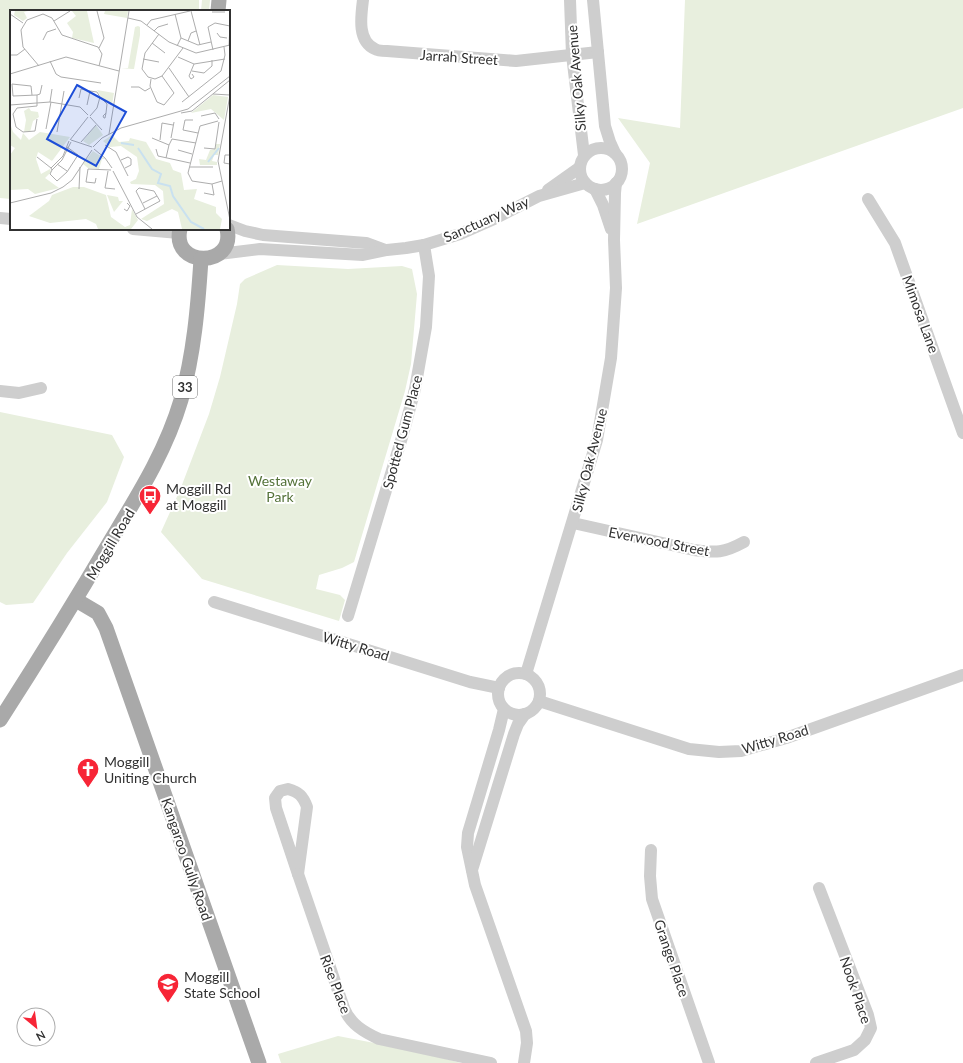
<svg xmlns="http://www.w3.org/2000/svg" width="963" height="1063" font-family="Lato,sans-serif">
  <style>
    .green { fill: #e8efde }
    .lines { fill: none; stroke-linecap: round; stroke-linejoin: round }
    .minor { stroke: #cecece; stroke-width: 12 }
    .major { stroke: #a9a9a9; stroke-width: 15 }
    .labels { text-anchor: middle; dominant-baseline: central; stroke-width: 4; stroke-linejoin: round; paint-order: stroke }
    .shield { fill: #fff; stroke: #6f6f6f; stroke-width: 1 }
    .shield-label { font-size: 13px; font-weight: bold; fill: #313131 }
    .street-label { font-size: 14px; fill: #313131; stroke: #fff }
    .park-label { font-size: 14px; fill: #547239; stroke: #fff }
    .poi-label { font-size: 14px; fill: #313131; stroke: #fff; text-anchor: start }
    .inset-river { fill: none; stroke: #c9e1f0; stroke-width: 2 }
    .inset-road { fill: none; stroke: #adadad; stroke-width: 1 }
    .view { fill: #1d4ed8; fill-opacity: 0.15; stroke: #1d4ed8; stroke-width: 2 }
    .inset-edge { fill: none; stroke: #313131; stroke-width: 2 }
  </style>
  <rect width="100%" height="100%" fill="#fff"/>
  <g class="green">
    <polygon points="0,0 199,0 199,11 11,11 11,199 0,198"/>
    <polygon points="202,0 210,0 209,11 201,11"/>
    <polygon points="685,0 963,0 963,108 637,224 650,163 618,118 680,128"/>
    <polygon points="277,265 348,269 402,266 412,269 417,294 411,364 405,391 354,562 342,568 319,575 316,589 340,595 345,600 339,621 202,579 161,532 180,490 209,414 220,377 237,304 240,284 245,279"/>
    <polygon points="0,412 112,435 124,457 107,502 67,553 33,603 6,605 0,602"/>
    <polygon points="338,1036 416,1051 461,1063 281,1063 278,1054"/>
  </g>
  <g class="lines">
    <g class="minor">
      <path d="M363,0C361,16 357,41 375,49C378,51 384,51 387,51L516,61L598,52"/>
      <polyline points="570,0 572,55 584,155"/>
      <polyline points="593,0 605,126 610,142 615,153"/>
      <circle cx="601" cy="169" r="21"/>
      <polyline points="595,189 603,205 611,229"/>
      <polyline points="548,190 579,168"/>
      <polyline points="868,199 895,243 963,433"/>
      <polyline points="0,218 11,219"/>
      <polyline points="229,225 245,231 263,235 366,243 385,250"/>
      <polyline points="133,229 179,233"/>
      <polyline points="219,254 260,249 363,255 387,250 406,248 424,245 460,234 494,219 539,196 585,183"/>
      <polyline points="0,391 19,393 41,388"/>
      <path d="M573,523L694,550C716,553 724,553 744,542"/>
      <polyline points="214,602 470,682 499,688"/>
      <polyline points="348,616 403,434 415,389 426,327 429,276 424,245"/>
      <circle cx="519" cy="694" r="21"/>
      <polyline points="526,674 597,440 611,358 616,288 614,240 615,193 616,183"/>
      <polyline points="539,701 689,749 719,752 741,751 786,738 963,675"/>
      <polyline points="504,709 499,730 468,833 467,847 475,885 526,1031 527,1043 524,1063"/>
      <path d="M288,789C299,792 303,796 307,807L298,874L276,808L275,798L280,791Z"/>
      <polyline points="651,850 650,876 652,899 709,1063"/>
      <polyline points="472,870 514,734 518,724 525,714"/>
      <path d="M298,874L344,1008C350,1024 364,1032 379,1039L491,1063"/>
      <polyline points="816,1063 854,1050 865,1040 871,1028 868,1015 819,888"/>
    </g>
    <g class="major">
      <polyline points="218,11 219,0"/>
      <path d="M180,229C171,268 236,268 227,229"/>
      <polyline points="76,600 98,613 106,628 259,1063"/>
      <path d="M0,720C38,661 75,601 111,540C138,495 166,451 181,400C194,354 198,306 201,259"/>
    </g>
  </g>
  <defs>
    <g id="bus-pin" transform="scale(1.15)"><path d="M0 17L-7.5 6A9.5 9.5 0 1 1 7.5 6Z" fill="#f72536" stroke="#fff"/><path d="M-5-6H5V4H4V6H2V4H-2V6H-4V4H-5ZM-3.5-4V0h7V-4ZM-3.5 1.2v1.5H-2V1.2ZM2 1.2v1.5H3.5V1.2Z" fill="#fff"/></g>
    <g id="church-pin" transform="scale(1.15)"><path d="M0 17L-7.5 6A9.5 9.5 0 1 1 7.5 6Z" fill="#f72536" stroke="#fff"/><path d="M-1.2-6h2.4v3.5h3.3v2.4h-3.3V6h-2.4V-.1h-3.3v-2.4h3.3Z" fill="#fff"/></g>
    <g id="school-pin" transform="scale(1.15)"><path d="M0 17L-7.5 6A9.5 9.5 0 1 1 7.5 6Z" fill="#f72536" stroke="#fff"/><path d="M0-5L7-2L0 1L-7-2ZM-4 1L0 2.5L4 1V4Q0 6-4 4Z" fill="#fff"/></g>
  </defs>
  <g fill-rule="evenodd">
    <use href="#bus-pin" x="150" y="496"/>
    <use href="#church-pin" x="88" y="769"/>
    <use href="#school-pin" x="168" y="984"/>
  </g>
  <g class="labels">
    <rect class="shield" x="173" y="376" width="24" height="22" rx="3"/>
    <g class="shield-label">
      <text x="185" y="387">33</text>
    </g>
    <g class="street-label">
      <text transform="translate(459 57) rotate(4)">Jarrah Street</text>
      <text transform="translate(576 78) rotate(-95)">Silky Oak Avenue</text>
      <text transform="translate(486 219) rotate(-24)">Sanctuary Way</text>
      <text transform="translate(921 314) rotate(70)">Mimosa Lane</text>
      <text transform="translate(402 432) rotate(-75)">Spotted Gum Place</text>
      <text transform="translate(589 460) rotate(-76)">Silky Oak Avenue</text>
      <text transform="translate(659 541) rotate(11)">Everwood Street</text>
      <text transform="translate(110 544) rotate(-59)">Moggill Road</text>
      <text transform="translate(356 646) rotate(17)">Witty Road</text>
      <text transform="translate(775 739) rotate(-17)">Witty Road</text>
      <text transform="translate(187 859) rotate(71)">Kangaroo Gully Road</text>
      <text transform="translate(672 958) rotate(71)">Grange Place</text>
      <text transform="translate(336 984) rotate(69)">Rise Place</text>
      <text transform="translate(856 990) rotate(71)">Nook Place</text>
    </g>
    <g class="park-label">
      <text x="280" y="480">Westaway<tspan x="280" dy="16">Park</tspan></text>
    </g>
    <g class="poi-label">
      <text x="166" y="488">Moggill Rd<tspan x="166" dy="16">at Moggill</tspan></text>
      <text x="104" y="761">Moggill<tspan x="104" dy="16">Uniting Church</tspan></text>
      <text x="184" y="976">Moggill<tspan x="184" dy="16">State School</tspan></text>
    </g>
  </g>
  <g transform="translate(10 10)">
    <rect width="220" height="220" fill="#fff"/>
    <path d="M5,1H18L14,2L17,8L13,11L4,5ZM62,1H77L84,33L62,28L63,22L57,13L66,6ZM95,1H118L117,8L94,4ZM128,16L130,17V25L124,59H122L111,58H118L125,17ZM87,80L104,83L102,95L91,87ZM203,85L218,87L214,110L201,99L181,103ZM19,98L21,101L28,102L29,107L23,111L20,122H14L16,110L14,101ZM0,113L3,122L11,130L13,123L19,130L30,122L60,127L42,151L28,142L26,149L31,164L40,159L41,162L35,168L49,178L25,184L18,179L0,180V145L5,138L0,135ZM86,115L93,125L79,135L73,131ZM102,125L109,132L119,131L120,128L136,132L146,149L160,153L163,160L171,163L174,180L187,179L184,189L206,197V203L212,209L210,219H172L168,202L162,199L137,211L131,209L154,194L153,181L145,175L121,174L120,172L126,169L129,161L127,147L111,136L100,137L93,131ZM206,134H210L208,145H204L202,151L207,152V155H190L189,149L196,150L200,140L205,139ZM83,141L95,149H92L89,159L78,158L73,154ZM63,177H74L96,185L101,207L115,217L120,215L122,199L128,210L121,219H88L86,214L76,209L40,213L19,206L39,191L42,185ZM97,185L108,187L109,191H113L104,202Z" fill="#e8efde"/>
    <path class="inset-river" d="M111,133L124,135M128,138L142,159L151,164L148,173L160,176L163,186L181,212L194,219M198,152L209,138"/>
    <path class="inset-road" d="M87,1L94,28L89,38M181,1L190,35M202,2H215M0,4L13,13M165,4L171,28L167,36M118,8L131,11L159,32L186,43L220,35M44,11L60,1M137,15L141,10L180,1M144,21L148,17L158,14M207,23L210,27L217,28M149,24L135,43L132,59L138,67L145,69L152,66L173,38M171,28L188,35L201,32M33,30L37,22L46,19M178,31L181,23L186,21M142,33L155,43M219,36L220,14M203,40L198,17L205,13L220,16M0,45H7L15,39M168,47L184,54L215,49M133,49L149,52M40,51L46,64L51,67L91,73M29,56L13,37L11,20L17,10L33,4L42,8L52,25L88,37L92,44L89,56M159,58L179,87M182,61L194,63L202,56V50M0,64L56,47L109,61M182,64L184,67L181,69L179,66L184,54M141,69L140,76L147,92L154,95L164,83L152,66M121,77H129L135,81L140,78M203,84L220,85M22,85L21,76L2,74L3,86L27,85M27,85V96L7,98L3,104L6,117L13,122L25,121L27,109M27,85L30,84L32,75M220,85L208,151L220,210M90,87L97,94L96,103M69,88L71,79L80,81M40,92L42,79M172,92L211,61L215,45L214,37M0,95L40,92L70,97L78,105M77,95L80,81L87,82L90,87L87,98L80,106M96,103L95,108H94L93,106ZM171,103L182,101L220,70M191,106L205,103L209,109M80,107L92,120M183,110H175L173,120L188,123M208,111L190,116L178,163L182,171L202,174L212,171M36,119L41,92M47,122L54,81M99,124L119,1M142,128L159,135L162,129L186,133M161,128L164,112M60,130L78,107M61,130L82,137M150,130L152,113L163,115M59,131L53,146L41,158L42,160L52,150L61,132M71,132L86,115M95,135L106,142L118,166M83,137L92,128L111,118L178,99L220,66M194,138L205,139L209,112M84,139L95,148L102,158M146,139L148,146L180,153M168,140L182,144M220,145H215L214,153L220,154M27,147L41,158M156,148L159,135M111,150L118,147L121,149V155L115,158M47,154L57,161M180,157H203M42,160L40,164L47,171L57,162L68,145L57,137M98,161L95,178L105,179M103,161L127,207L142,219M86,168L85,173L76,172L78,159L101,160M69,179L70,157M194,183L204,185L202,174M0,193L41,183L53,177L62,170L82,140M133,193L147,186M114,199L117,201L120,196L117,193M126,204L150,191L144,181L129,178L126,181L135,199"/>
    <path class="view" d="M67,75L116,102L86,156L37,129Z"/>
    <rect width="220" height="220" class="inset-edge"/>
  </g>
  <g transform="translate(36 1027) rotate(151)"><circle r="19" fill="#ffffff" stroke="#adadad"/>
  <path d="M0-3L7 15L0 10L-7 15Z" fill="#f72536"/>
  <text y="-6" font-size="11" font-weight="bold" text-anchor="middle" fill="#313131">N</text>
  </g>
</svg>
